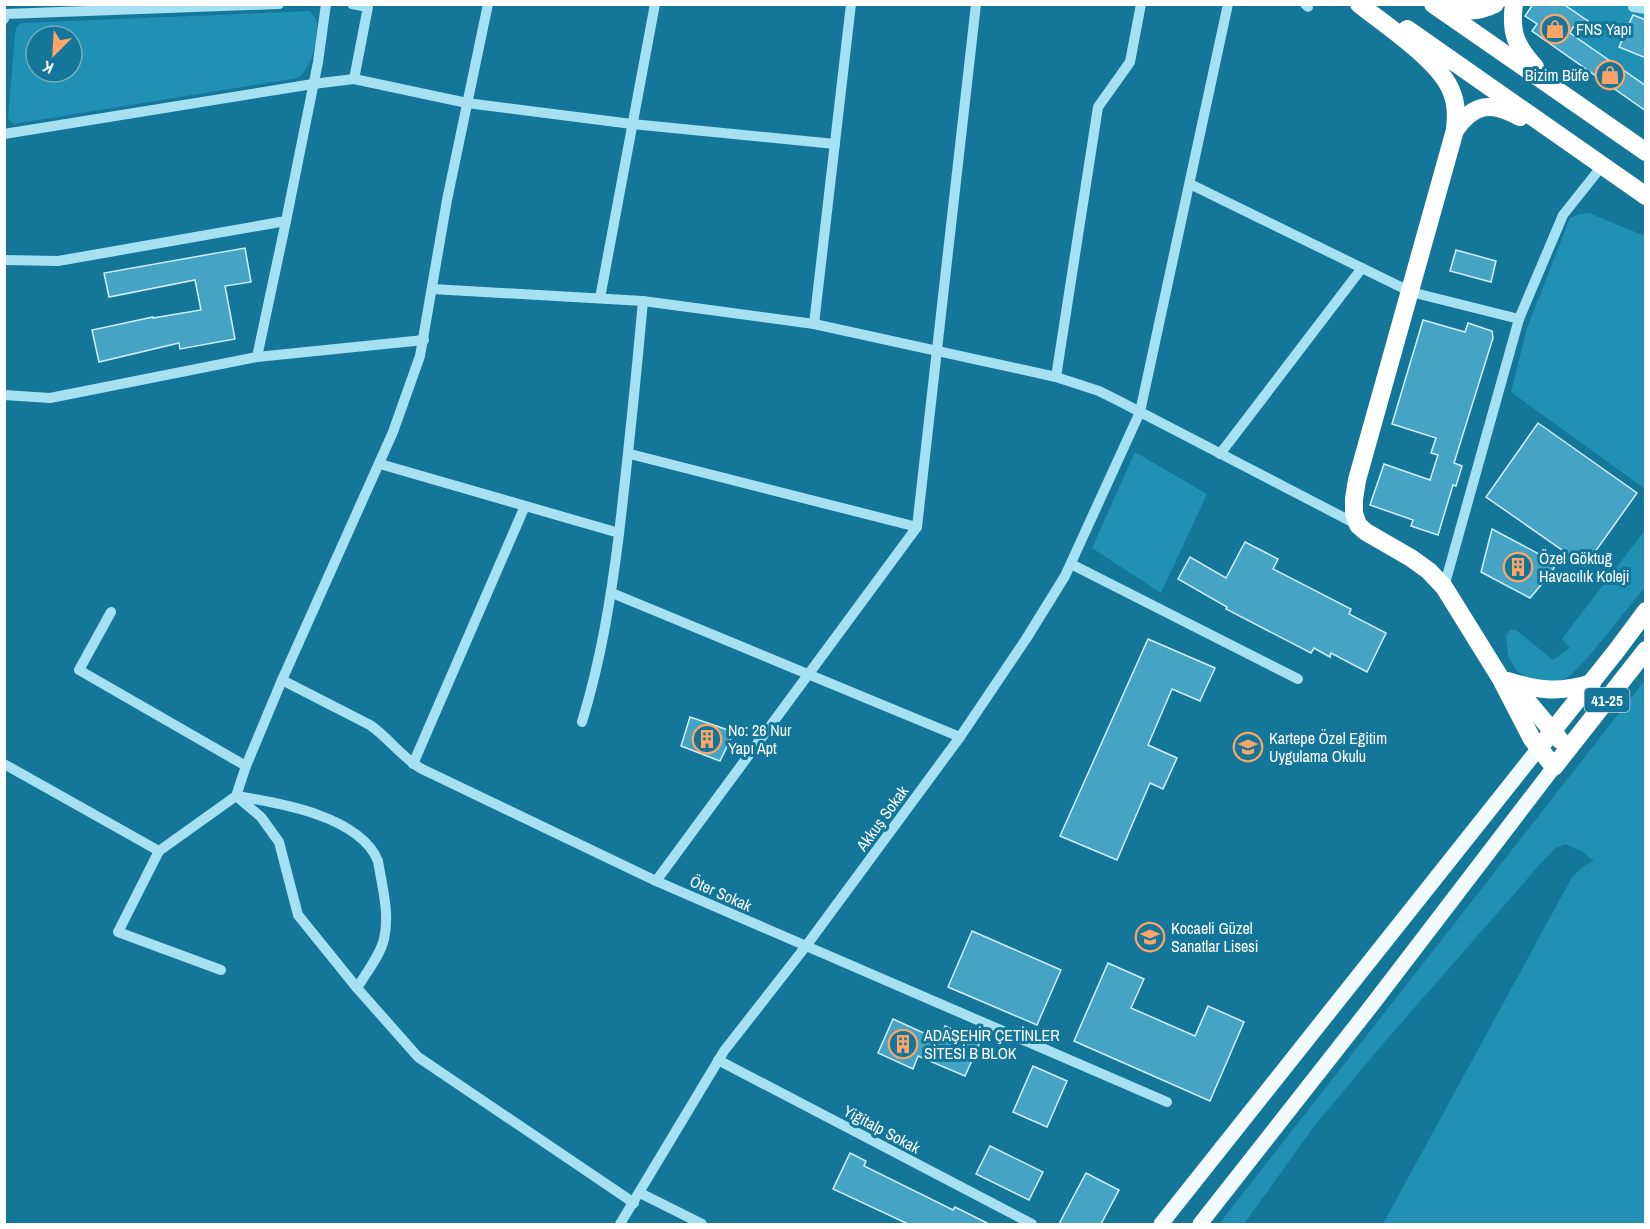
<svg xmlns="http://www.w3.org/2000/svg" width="1650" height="1229" font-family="'Archivo Narrow',sans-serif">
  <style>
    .green { fill: #2090b4; fill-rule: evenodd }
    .building { fill: #45a3c3; stroke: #cef2fd; stroke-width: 1.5 }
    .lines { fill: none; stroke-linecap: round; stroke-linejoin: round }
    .minor { stroke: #a6e0f3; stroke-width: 10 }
    .major { stroke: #f2fbff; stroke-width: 15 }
    .highway { stroke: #fff; stroke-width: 18 }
    .labels { text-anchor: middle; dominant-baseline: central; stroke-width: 6; stroke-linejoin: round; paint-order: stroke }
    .shield { fill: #147698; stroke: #b8d6e0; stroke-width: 1.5 }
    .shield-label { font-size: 15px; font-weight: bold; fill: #fff }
    .poi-label { font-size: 16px; fill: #fff; stroke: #147698; text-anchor: start }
    .street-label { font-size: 16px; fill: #fff; stroke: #147698 }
  </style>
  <rect width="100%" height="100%" fill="#147698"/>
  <g class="green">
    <polygon points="1563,5 1645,5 1645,86 1577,37 1588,21"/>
    <path d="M310,11C312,14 314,16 316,19C321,34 311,69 298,78L14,124L8,119L15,35L17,26L22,23ZM36,36H72V72H36Z"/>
    <polygon points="1589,213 1645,236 1645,489 1511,392 1527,328 1570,218 1580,214"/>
    <polygon points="1135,452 1207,494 1161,593 1092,548"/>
    <polygon points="1645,530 1645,587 1590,655 1571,675 1563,680 1547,683 1525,677 1516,670 1508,656 1506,635 1510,630 1516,630 1553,660 1570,648 1562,639"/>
    <polygon points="1645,680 1645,1224 1383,1224 1572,877 1585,865 1594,861 1581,851 1565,844 1554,849 1543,861 1381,1046 1312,1129 1244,1224 1219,1224"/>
  </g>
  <g class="building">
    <polygon points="1533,4 1563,4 1588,21 1582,31 1573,27 1570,33 1646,86 1646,111 1532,31 1537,24 1525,16"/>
    <polygon points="1633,15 1646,20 1646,58 1619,47"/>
    <polygon points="245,248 251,282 225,286 235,339 180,349 179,343 99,362 92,330 153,317 153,318 201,310 195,280 109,297 104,273"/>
    <polygon points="1456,250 1496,261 1491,282 1450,271"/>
    <polygon points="1423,320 1465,332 1468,323 1492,331 1493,338 1454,463 1462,466 1456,486 1453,485 1438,535 1411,526 1413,520 1370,505 1384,464 1430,480 1438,455 1431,453 1436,438 1392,424"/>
    <polygon points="1538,423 1637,493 1585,566 1486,497"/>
    <polygon points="1492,529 1556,563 1552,572 1530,598 1481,572"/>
    <polygon points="1245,542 1278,559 1273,569 1351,609 1349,614 1386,633 1367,672 1331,653 1330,657 1314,648 1311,653 1226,609 1227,607 1178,579 1190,557 1226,578"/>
    <polygon points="1148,639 1215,668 1200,701 1172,689 1148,745 1177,758 1163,789 1150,783 1117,860 1060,836"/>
    <polygon points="690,717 734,732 720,761 681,746"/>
    <polygon points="972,931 1061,970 1037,1025 948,987"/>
    <polygon points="1108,963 1144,979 1131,1008 1195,1036 1208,1006 1244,1022 1210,1101 1074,1041"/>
    <polygon points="893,1019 939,1040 945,1026 980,1042 965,1076 918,1056 913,1069 878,1053"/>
    <polygon points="1033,1066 1067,1081 1047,1127 1013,1112"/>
    <polygon points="990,1146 1043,1172 1029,1200 976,1174"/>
    <polygon points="850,1153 866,1161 864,1166 953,1210 955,1207 989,1224 908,1224 833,1189"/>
    <polygon points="1086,1173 1119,1190 1101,1224 1059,1224"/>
  </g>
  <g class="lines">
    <g class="minor">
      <polyline points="352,4 368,7 354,79"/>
      <polyline points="1305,4 1308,7"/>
      <polyline points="1633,7 1646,9"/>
      <polyline points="4,19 5,14 279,4"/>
      <polyline points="4,134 313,84 354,79 467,103 632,124 835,144"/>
      <polyline points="1190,184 1411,292 1519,319"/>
      <polyline points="4,260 58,261 286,221 318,62 326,4"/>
      <polyline points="432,289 643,301 814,324 1056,377 1099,391 1119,401 1358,525"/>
      <polyline points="600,298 655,4"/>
      <polyline points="814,324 851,4"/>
      <polyline points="257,357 424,340"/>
      <polyline points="1056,377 1098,107 1130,62 1141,4"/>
      <polyline points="4,395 50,398 257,357 286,221"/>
      <polyline points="630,454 917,527"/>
      <polyline points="1220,454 1362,268"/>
      <polyline points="380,464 619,533"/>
      <polyline points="1071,564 1298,679"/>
      <polyline points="1444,587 1519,319 1563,215 1602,166"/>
      <polyline points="612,593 960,737"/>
      <polyline points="111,612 79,670 246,766"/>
      <path d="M282,680L370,725C389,738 402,758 422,769L656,881L1167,1102"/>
      <path d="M582,722C601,660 611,598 619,534C628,456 636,379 643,301"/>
      <polyline points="4,764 159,851 236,796 246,766 282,680 393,432 420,356 447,200 488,4"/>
      <polyline points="413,764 525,506"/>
      <polyline points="236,796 261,817 279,842 298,915 357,988 418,1057 634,1203"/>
      <path d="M237,796C279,803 360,816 378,861C382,886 390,914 384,939C380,956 366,973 357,988"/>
      <polyline points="159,851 118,932 221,970"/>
      <polyline points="656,881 917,527 976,4"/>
      <polyline points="718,1060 1032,1224"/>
      <polyline points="640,1193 702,1224"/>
      <polyline points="620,1224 724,1051 806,946 960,737 1026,639 1065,576 1140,412 1228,4"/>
    </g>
    <g class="major">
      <polyline points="1161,1224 1539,748"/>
      <polyline points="1200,1224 1372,1005 1554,767"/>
    </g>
    <g class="highway">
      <path d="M1359,4C1385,25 1442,62 1452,93C1457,105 1456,118 1455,130L1357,480L1354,499V513L1358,525L1366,532L1411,558L1429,571L1444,587L1501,679L1532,739L1554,767L1646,650"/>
      <polyline points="1433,4 1646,152"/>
      <path d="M1447,4C1463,13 1479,12 1495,4"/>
      <path d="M1514,4C1510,33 1516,46 1535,67"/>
      <polyline points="1407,29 1646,196"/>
      <path d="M1455,130C1474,103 1491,101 1520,117"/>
      <path d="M1508,681C1539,691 1560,693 1592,683"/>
      <polyline points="1507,684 1528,702 1560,740"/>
      <polyline points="1539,748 1617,650 1646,611"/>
    </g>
  </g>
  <defs>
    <g id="shop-ring" transform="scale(1.5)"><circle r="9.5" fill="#147698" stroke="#ffa468" stroke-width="1.5"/><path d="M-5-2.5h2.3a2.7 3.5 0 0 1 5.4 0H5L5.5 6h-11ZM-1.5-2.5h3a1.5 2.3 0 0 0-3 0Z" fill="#ffa468"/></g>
    <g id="building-ring" transform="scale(1.5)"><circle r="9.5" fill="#147698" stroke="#ffa468" stroke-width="1.5"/><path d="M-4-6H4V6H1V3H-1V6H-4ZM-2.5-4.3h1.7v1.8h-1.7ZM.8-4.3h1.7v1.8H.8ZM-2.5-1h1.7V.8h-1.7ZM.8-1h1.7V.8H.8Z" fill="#ffa468"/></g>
    <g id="school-ring" transform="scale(1.5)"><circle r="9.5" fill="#147698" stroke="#ffa468" stroke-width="1.5"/><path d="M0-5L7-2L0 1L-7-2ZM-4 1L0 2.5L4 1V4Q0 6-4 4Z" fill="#ffa468"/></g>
  </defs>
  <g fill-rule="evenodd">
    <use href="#shop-ring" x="1555" y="29"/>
    <use href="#shop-ring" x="1610" y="75"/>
    <use href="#building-ring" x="1518" y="567"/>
    <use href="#building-ring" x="707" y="739"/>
    <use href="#school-ring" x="1248" y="747"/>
    <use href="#school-ring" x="1150" y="937"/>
    <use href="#building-ring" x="903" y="1044"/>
  </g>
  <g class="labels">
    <rect class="shield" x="1584.5" y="688" width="45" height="24" rx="4.5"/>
    <g class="shield-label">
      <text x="1607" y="700">41-25</text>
    </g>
    <g class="poi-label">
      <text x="1576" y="29">FNS Yapı</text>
      <text x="1589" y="75" text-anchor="end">Bizim Büfe</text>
      <text x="1539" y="558">Özel Göktuğ<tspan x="1539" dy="18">Havacılık Koleji</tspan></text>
      <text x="728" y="730">No: 26 Nur<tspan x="728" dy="18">Yapı Apt</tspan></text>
      <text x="1269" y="738">Kartepe Özel Eğitim<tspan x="1269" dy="18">Uygulama Okulu</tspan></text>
      <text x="1171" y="928">Kocaeli Güzel<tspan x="1171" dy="18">Sanatlar Lisesi</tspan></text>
      <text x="924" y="1035">ADAŞEHİR ÇETİNLER<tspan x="924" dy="18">SİTESİ B BLOK</tspan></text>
    </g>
    <g class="street-label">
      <text transform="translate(882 818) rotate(-54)">Akkuş Sokak</text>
      <text transform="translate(721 893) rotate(24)">Öter Sokak</text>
      <text transform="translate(882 1129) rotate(28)">Yiğitalp Sokak</text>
    </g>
  </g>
  <rect width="1650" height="1229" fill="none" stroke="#ffffff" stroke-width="12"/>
  <g transform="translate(54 54) rotate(204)"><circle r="28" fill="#147698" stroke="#72adc1" stroke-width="1.5"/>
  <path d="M0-4.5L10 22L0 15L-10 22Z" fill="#ffa468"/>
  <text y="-9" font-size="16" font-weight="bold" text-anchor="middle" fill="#ffffff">K</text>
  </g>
</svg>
